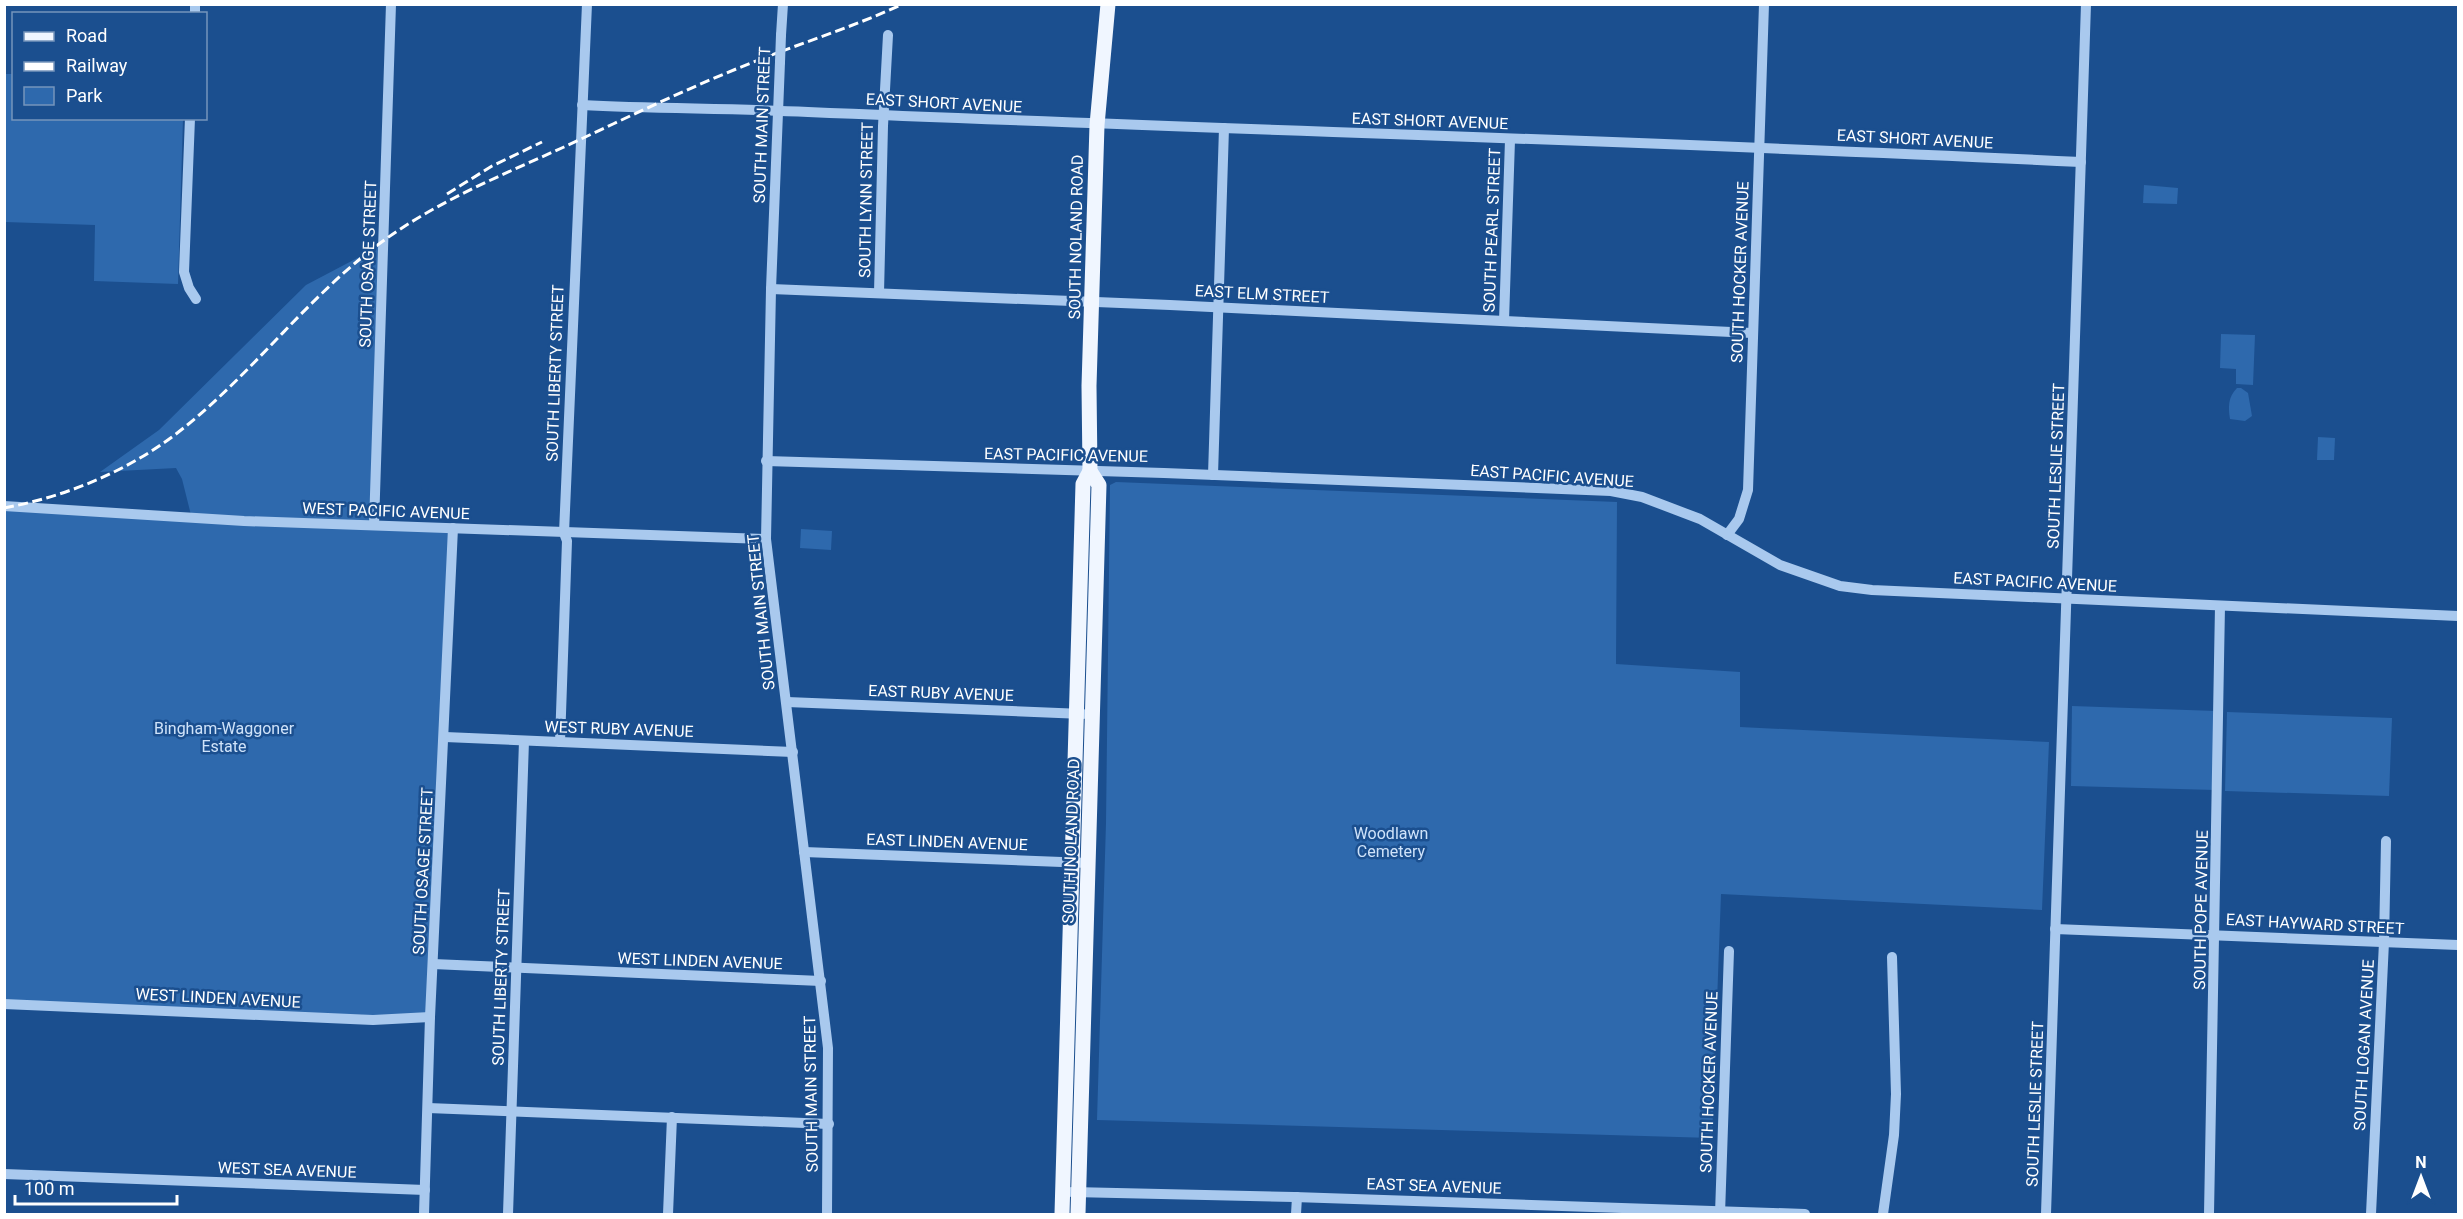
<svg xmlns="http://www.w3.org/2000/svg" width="2463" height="1219" font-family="Roboto,sans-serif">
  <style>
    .green { fill: #2e69ad }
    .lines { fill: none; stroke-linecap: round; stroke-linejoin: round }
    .minor { stroke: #a9c9ee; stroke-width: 10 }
    .major { stroke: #f0f6ff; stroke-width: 15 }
    .rail { stroke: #fff; stroke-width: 3; stroke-dasharray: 10 4.5; stroke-linecap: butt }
    .minor-bridge { stroke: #a9c9ee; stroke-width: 10 }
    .labels { text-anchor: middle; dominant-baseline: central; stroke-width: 5; stroke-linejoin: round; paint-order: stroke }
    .street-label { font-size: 16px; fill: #fff; stroke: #1b4f8f }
    .park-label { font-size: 16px; fill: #cfe3fa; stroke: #1b4f8f }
  </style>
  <rect width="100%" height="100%" fill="#1b4f8f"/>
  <g class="green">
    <polygon points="5,74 13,74 14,118 183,119 178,284 94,281 95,225 5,222"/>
    <polygon points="2144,185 2178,188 2177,204 2143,203"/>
    <polygon points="385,241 374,524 453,528 430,1017 5,1004 4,506 191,515 182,479 176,468 100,472 159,430 306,285 363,255"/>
    <polygon points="2221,334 2255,335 2253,385 2236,384 2236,369 2220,368"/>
    <path d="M2237,388H2241L2248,393L2252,416L2245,421L2230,419C2228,407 2228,397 2237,388Z"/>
    <polygon points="2318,437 2335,438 2334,460 2317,460"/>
    <polygon points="1116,482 1617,502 1616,664 1740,672 1740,727 2049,742 2042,910 1721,894 1712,1138 1097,1120 1106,823 1110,485"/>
    <polygon points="801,529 832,531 831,550 800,548"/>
    <polygon points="2072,706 2216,711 2215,790 2071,786"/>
    <polygon points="2227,712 2392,718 2389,796 2225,791"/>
  </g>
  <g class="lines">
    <g class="minor">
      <polyline points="195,14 195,4"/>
      <polyline points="781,35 783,4"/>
      <polyline points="780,62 771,289 766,539 828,1048 827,1214"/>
      <path d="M582,105C657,109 732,108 808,112C1232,130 1656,141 2081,162"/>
      <polyline points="190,118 184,272 189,288 196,299"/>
      <polyline points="771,289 1170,305 1752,333"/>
      <polyline points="879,293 883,126 888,35"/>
      <polyline points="1504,321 1510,140"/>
      <polyline points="766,461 1164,473 1611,491 1642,497 1700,519 1780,565 1840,586 1872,590 2458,616"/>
      <polyline points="1213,475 1224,128"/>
      <polyline points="4,506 244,521 766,539"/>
      <polyline points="374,525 391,4"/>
      <polyline points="1727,535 1739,519 1748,490 1764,4"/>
      <polyline points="787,702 1083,714"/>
      <polyline points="445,737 793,752"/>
      <polyline points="560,742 567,541 564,533 587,4"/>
      <polyline points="804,852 1088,863"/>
      <polyline points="2055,929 2458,945"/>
      <polyline points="433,964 821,981"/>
      <polyline points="4,1004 373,1020 430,1017"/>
      <polyline points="428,1108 829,1124"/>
      <polyline points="4,1174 425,1190"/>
      <polyline points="1072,1192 1294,1197 1805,1214"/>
      <polyline points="424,1214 430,1017 453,528"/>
      <polyline points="508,1214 524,741"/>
      <polyline points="668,1214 672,1117"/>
      <polyline points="1296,1214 1297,1197"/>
      <polyline points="1720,1214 1729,951"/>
      <polyline points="1883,1214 1894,1135 1896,1094 1892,957"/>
      <polyline points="2046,1214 2086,4"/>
      <polyline points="2209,1214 2220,606"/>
      <polyline points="2371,1214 2384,942 2386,841"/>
    </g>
    <g class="major">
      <polyline points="1062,1214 1083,484 1090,471"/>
      <polyline points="1078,1214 1099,485 1090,471 1089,386 1097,125 1108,4"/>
    </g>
    <g class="rail">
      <polyline points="447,194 492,166 542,142"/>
      <path d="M4,508C64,497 123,473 172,437C256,374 315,283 405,226C455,194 511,171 564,147C626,118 688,88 751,63C801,43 853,27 903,4"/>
    </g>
    <polyline class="minor-bridge" points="780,62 781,35"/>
  </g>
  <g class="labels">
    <g class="street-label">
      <text transform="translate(944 103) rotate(3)">EAST SHORT AVENUE</text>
      <text transform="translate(1430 121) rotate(2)">EAST SHORT AVENUE</text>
      <text transform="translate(762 125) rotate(-88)">SOUTH MAIN STREET</text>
      <text transform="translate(1915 139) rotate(3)">EAST SHORT AVENUE</text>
      <text transform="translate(866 200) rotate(-89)">SOUTH LYNN STREET</text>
      <text transform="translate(1492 230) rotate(-88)">SOUTH PEARL STREET</text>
      <text transform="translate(1076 237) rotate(-89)">SOUTH NOLAND ROAD</text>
      <text transform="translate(368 264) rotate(-88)">SOUTH OSAGE STREET</text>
      <text transform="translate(1740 272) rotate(-88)">SOUTH HOCKER AVENUE</text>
      <text transform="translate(1262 294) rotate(3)">EAST ELM STREET</text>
      <text transform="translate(555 373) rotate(-88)">SOUTH LIBERTY STREET</text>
      <text transform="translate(1066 455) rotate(1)">EAST PACIFIC AVENUE</text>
      <text transform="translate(2056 466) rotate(-88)">SOUTH LESLIE STREET</text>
      <text transform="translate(1552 476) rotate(4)">EAST PACIFIC AVENUE</text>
      <text transform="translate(386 511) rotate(2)">WEST PACIFIC AVENUE</text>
      <text transform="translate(2035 582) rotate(3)">EAST PACIFIC AVENUE</text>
      <text transform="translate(761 612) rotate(-96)">SOUTH MAIN STREET</text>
      <text transform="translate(941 693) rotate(2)">EAST RUBY AVENUE</text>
      <text transform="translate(619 729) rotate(2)">WEST RUBY AVENUE</text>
      <text transform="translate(1071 841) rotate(-88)">SOUTH NOLAND ROAD</text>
      <text transform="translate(947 842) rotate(2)">EAST LINDEN AVENUE</text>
      <text transform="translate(423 871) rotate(-87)">SOUTH OSAGE STREET</text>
      <text transform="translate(2201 910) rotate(-89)">SOUTH POPE AVENUE</text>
      <text transform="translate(2315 924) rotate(3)">EAST HAYWARD STREET</text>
      <text transform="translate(700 961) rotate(2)">WEST LINDEN AVENUE</text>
      <text transform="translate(501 977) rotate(-88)">SOUTH LIBERTY STREET</text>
      <text transform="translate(218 998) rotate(3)">WEST LINDEN AVENUE</text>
      <text transform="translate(2364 1045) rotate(-87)">SOUTH LOGAN AVENUE</text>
      <text transform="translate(1709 1082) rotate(-88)">SOUTH HOCKER AVENUE</text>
      <text transform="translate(811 1094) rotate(-91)">SOUTH MAIN STREET</text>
      <text transform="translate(2035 1104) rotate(-88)">SOUTH LESLIE STREET</text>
      <text transform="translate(287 1170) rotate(2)">WEST SEA AVENUE</text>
      <text transform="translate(1434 1186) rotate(2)">EAST SEA AVENUE</text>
    </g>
    <g class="park-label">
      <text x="224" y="728">Bingham-Waggoner<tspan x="224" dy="18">Estate</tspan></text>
      <text x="1391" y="833">Woodlawn<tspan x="1391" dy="18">Cemetery</tspan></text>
    </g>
  </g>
  <rect width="2463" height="1219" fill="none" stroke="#ffffff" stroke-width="12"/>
  <rect x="12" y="12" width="195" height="108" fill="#1b4f8f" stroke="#7695bc" stroke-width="1.5"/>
  <rect x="24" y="32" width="30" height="9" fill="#f0f6ff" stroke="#7695bc" stroke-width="1.5"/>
  <text x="66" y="42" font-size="18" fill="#ffffff">Road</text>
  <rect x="24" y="62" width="30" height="9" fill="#ffffff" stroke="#7695bc" stroke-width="1.5"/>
  <text x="66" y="72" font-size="18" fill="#ffffff">Railway</text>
  <rect x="24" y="87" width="30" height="18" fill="#2e69ad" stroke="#7695bc" stroke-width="1.5"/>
  <text x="66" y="102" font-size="18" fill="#ffffff">Park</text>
  <g transform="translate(2421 1177)" stroke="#1b4f8f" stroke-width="4.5" paint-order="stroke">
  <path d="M0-4.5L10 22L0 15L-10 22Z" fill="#ffffff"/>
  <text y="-9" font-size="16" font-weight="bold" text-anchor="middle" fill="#ffffff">N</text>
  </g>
  <path d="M15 1195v9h162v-9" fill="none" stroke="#ffffff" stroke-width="3"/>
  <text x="24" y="1195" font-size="18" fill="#ffffff" stroke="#1b4f8f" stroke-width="4.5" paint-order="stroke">100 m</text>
</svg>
